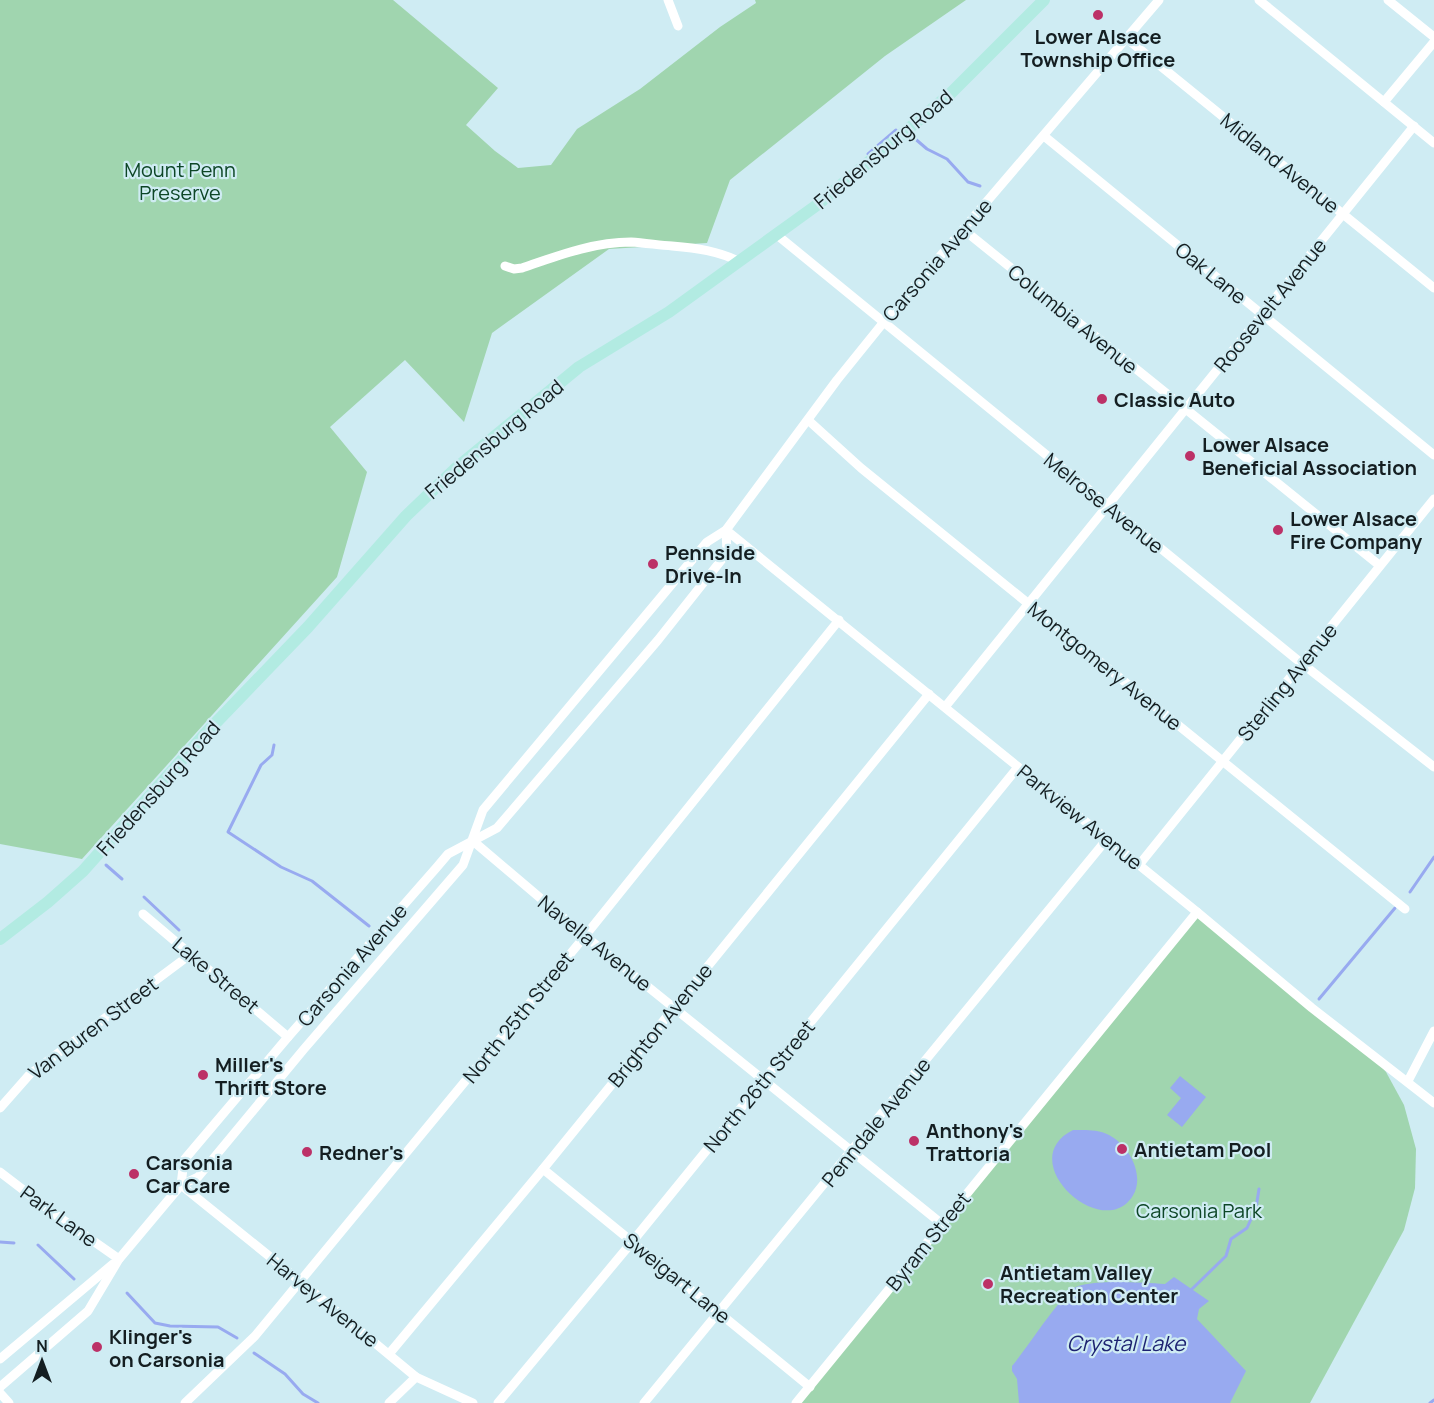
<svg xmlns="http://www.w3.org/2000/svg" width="1434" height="1403" font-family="Manrope,sans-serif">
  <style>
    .green { fill: #a0d5af }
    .water { fill: #98aaf0 }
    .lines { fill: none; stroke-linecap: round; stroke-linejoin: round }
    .stream { stroke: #98aaf0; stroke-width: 3 }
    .minor { stroke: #fff; stroke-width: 9 }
    .major { stroke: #b2ebe2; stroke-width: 12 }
    .poi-dot { fill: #bc3167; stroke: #cfecf3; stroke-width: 2 }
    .labels { text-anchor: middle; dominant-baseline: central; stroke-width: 4.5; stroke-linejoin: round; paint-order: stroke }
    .poi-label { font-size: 20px; font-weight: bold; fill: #141e21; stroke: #cfecf3; text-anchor: start }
    .street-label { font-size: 20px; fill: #141e21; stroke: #cfecf3 }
    .park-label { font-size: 20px; fill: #0d4626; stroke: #cfecf3 }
    .water-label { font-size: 21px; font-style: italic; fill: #1d2271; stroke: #cfecf3 }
  </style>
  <rect width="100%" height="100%" fill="#cfecf3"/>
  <g class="green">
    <polygon points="0,0 393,0 498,88 466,125 495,151 518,168 551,165 577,129 640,89 720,27 756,3 755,0 966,0 885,56 730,180 707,243 609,249 492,333 464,422 405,360 330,427 367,472 337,577 82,859 0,844"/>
    <polygon points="1197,912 1365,1047 1386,1072 1404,1105 1416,1149 1415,1188 1404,1230 1310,1403 796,1403"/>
  </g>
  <g class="water">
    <polygon points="1180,1076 1206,1097 1182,1127 1167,1115 1181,1098 1170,1088"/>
    <path d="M1073,1130C1086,1130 1097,1129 1109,1135C1132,1147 1149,1183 1127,1203C1093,1234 1015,1159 1073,1130Z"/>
    <path d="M1174,1277L1209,1301L1199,1309L1197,1319L1246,1371L1230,1403H1019L1017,1379L1012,1371V1366C1025,1351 1063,1292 1076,1287C1097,1279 1142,1283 1165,1284Z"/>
  </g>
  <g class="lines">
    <g class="stream">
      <polyline points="913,137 927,149 947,159 968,182 980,186"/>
      <polyline points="868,154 896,130"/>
      <polyline points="274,745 272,755 261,765 228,832 281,867 312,881 369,926"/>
      <polyline points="106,865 122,879"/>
      <polyline points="1410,892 1434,857"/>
      <polyline points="144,897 179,930"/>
      <polyline points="1319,999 1395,908"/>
      <polyline points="0,1242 14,1243"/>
      <polyline points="38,1245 74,1279"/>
      <polyline points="1192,1289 1226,1256 1231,1239 1247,1228 1256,1208 1259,1189"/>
      <polyline points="127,1293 155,1323 170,1326 218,1327 237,1338"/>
      <polyline points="254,1353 285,1374 303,1394 318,1403"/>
      <polyline points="1430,1403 1434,1400"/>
    </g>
    <g class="minor">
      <polyline points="668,0 678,26"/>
      <polyline points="1259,0 1434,143"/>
      <polyline points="1388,0 1434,37"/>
      <polyline points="1126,38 1434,288"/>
      <polyline points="1384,102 1434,42"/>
      <polyline points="1044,136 1434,455"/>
      <polyline points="964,230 1379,565"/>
      <polyline points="777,235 1295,658 1434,767"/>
      <path d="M505,266L514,269L522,268C557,256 593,242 631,242C645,243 659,245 672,246C696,248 719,251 740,262"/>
      <polyline points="808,420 861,468 1405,909"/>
      <polyline points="726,530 1197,912 1312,1008 1434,1103"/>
      <polyline points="945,707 1414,126"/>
      <polyline points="473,841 585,936 942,1224"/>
      <polyline points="1139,865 1434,499"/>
      <polyline points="143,914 288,1037"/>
      <polyline points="1408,1081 1434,1031"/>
      <polyline points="0,1108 30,1074 191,954"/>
      <polyline points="543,1169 810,1387"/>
      <polyline points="0,1172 56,1215 119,1259"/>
      <polyline points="181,1185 184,1160 288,1037 437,867 448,854 497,828 658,640 727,553 726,530"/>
      <polyline points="181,1185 300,1281 416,1377 473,1403"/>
      <polyline points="389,1354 543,1169 929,694"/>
      <polyline points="0,1359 113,1264"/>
      <polyline points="0,1387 88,1311 119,1259 181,1185 198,1177 304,1049 463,865 483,810 707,542 726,530 837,380 883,323 1159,0"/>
      <polyline points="0,1393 9,1403"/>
      <polyline points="185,1403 255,1336 585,936 839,620"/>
      <polyline points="389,1403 416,1377"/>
      <polyline points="498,1403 632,1242 1018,767"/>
      <polyline points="644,1403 1107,839"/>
      <polyline points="796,1403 1197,912"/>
    </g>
    <polyline class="major" points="0,939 48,902 83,871 205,734 308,627 406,516 454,470 579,367 669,312 817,205 950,94 1044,0"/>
  </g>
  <g class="poi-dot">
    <circle cx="1098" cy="15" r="6"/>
    <circle cx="1102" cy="399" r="6"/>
    <circle cx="1190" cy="456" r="6"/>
    <circle cx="1278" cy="530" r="6"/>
    <circle cx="653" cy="564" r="6"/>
    <circle cx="203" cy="1075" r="6"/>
    <circle cx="914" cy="1141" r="6"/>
    <circle cx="1122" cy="1149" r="6"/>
    <circle cx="307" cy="1152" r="6"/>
    <circle cx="134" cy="1174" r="6"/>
    <circle cx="988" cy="1284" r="6"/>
    <circle cx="97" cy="1347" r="6"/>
  </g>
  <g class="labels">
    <g class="poi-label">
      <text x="1098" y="36" text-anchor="middle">Lower Alsace<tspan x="1098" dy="23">Township Office</tspan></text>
      <text x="1114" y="399">Classic Auto</text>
      <text x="1202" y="444">Lower Alsace<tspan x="1202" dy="23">Beneficial Association</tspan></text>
      <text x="1290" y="518">Lower Alsace<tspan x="1290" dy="23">Fire Company</tspan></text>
      <text x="665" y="552">Pennside<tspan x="665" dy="23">Drive-In</tspan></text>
      <text x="215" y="1064">Miller's<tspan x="215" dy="23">Thrift Store</tspan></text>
      <text x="926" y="1130">Anthony's<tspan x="926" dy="23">Trattoria</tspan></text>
      <text x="1134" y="1149">Antietam Pool</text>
      <text x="319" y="1152">Redner's</text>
      <text x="146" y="1162">Carsonia<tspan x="146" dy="23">Car Care</tspan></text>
      <text x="1000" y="1272">Antietam Valley<tspan x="1000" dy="23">Recreation Center</tspan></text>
      <text x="109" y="1336">Klinger's<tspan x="109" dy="23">on Carsonia</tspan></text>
    </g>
    <g class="street-label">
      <text transform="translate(883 149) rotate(-40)">Friedensburg Road</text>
      <text transform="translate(1280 163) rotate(39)">Midland Avenue</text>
      <text transform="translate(937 260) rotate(-49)">Carsonia Avenue</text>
      <text transform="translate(1211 273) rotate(39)">Oak Lane</text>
      <text transform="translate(1270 305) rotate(-51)">Roosevelt Avenue</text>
      <text transform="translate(1073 319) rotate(39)">Columbia Avenue</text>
      <text transform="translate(494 439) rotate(-40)">Friedensburg Road</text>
      <text transform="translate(1104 503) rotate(39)">Melrose Avenue</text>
      <text transform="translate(1105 666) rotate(39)">Montgomery Avenue</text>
      <text transform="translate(1287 682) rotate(-51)">Sterling Avenue</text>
      <text transform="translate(158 788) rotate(-48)">Friedensburg Road</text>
      <text transform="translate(1080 817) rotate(39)">Parkview Avenue</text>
      <text transform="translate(595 943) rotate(39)">Navella Avenue</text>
      <text transform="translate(352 965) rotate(-49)">Carsonia Avenue</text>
      <text transform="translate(216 975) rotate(40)">Lake Street</text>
      <text transform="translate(518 1017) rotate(-51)">North 25th Street</text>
      <text transform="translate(660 1025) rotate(-51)">Brighton Avenue</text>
      <text transform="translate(93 1028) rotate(-37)">Van Buren Street</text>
      <text transform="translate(759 1086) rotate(-51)">North 26th Street</text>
      <text transform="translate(876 1122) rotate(-51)">Penndale Avenue</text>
      <text transform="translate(59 1216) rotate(36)">Park Lane</text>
      <text transform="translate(928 1241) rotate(-51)">Byram Street</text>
      <text transform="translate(677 1278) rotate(39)">Sweigart Lane</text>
      <text transform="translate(323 1300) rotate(39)">Harvey Avenue</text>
    </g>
    <g class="park-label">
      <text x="180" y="169">Mount Penn<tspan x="180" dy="23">Preserve</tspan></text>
      <text x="1199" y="1210">Carsonia Park</text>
    </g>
    <g class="water-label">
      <text x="1126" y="1343">Crystal Lake</text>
    </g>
  </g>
  <g transform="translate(42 1361)" stroke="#cfecf3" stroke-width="4.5" paint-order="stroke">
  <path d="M0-4.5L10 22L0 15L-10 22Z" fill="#141e21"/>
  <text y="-9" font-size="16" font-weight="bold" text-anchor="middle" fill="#141e21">N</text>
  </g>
</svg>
